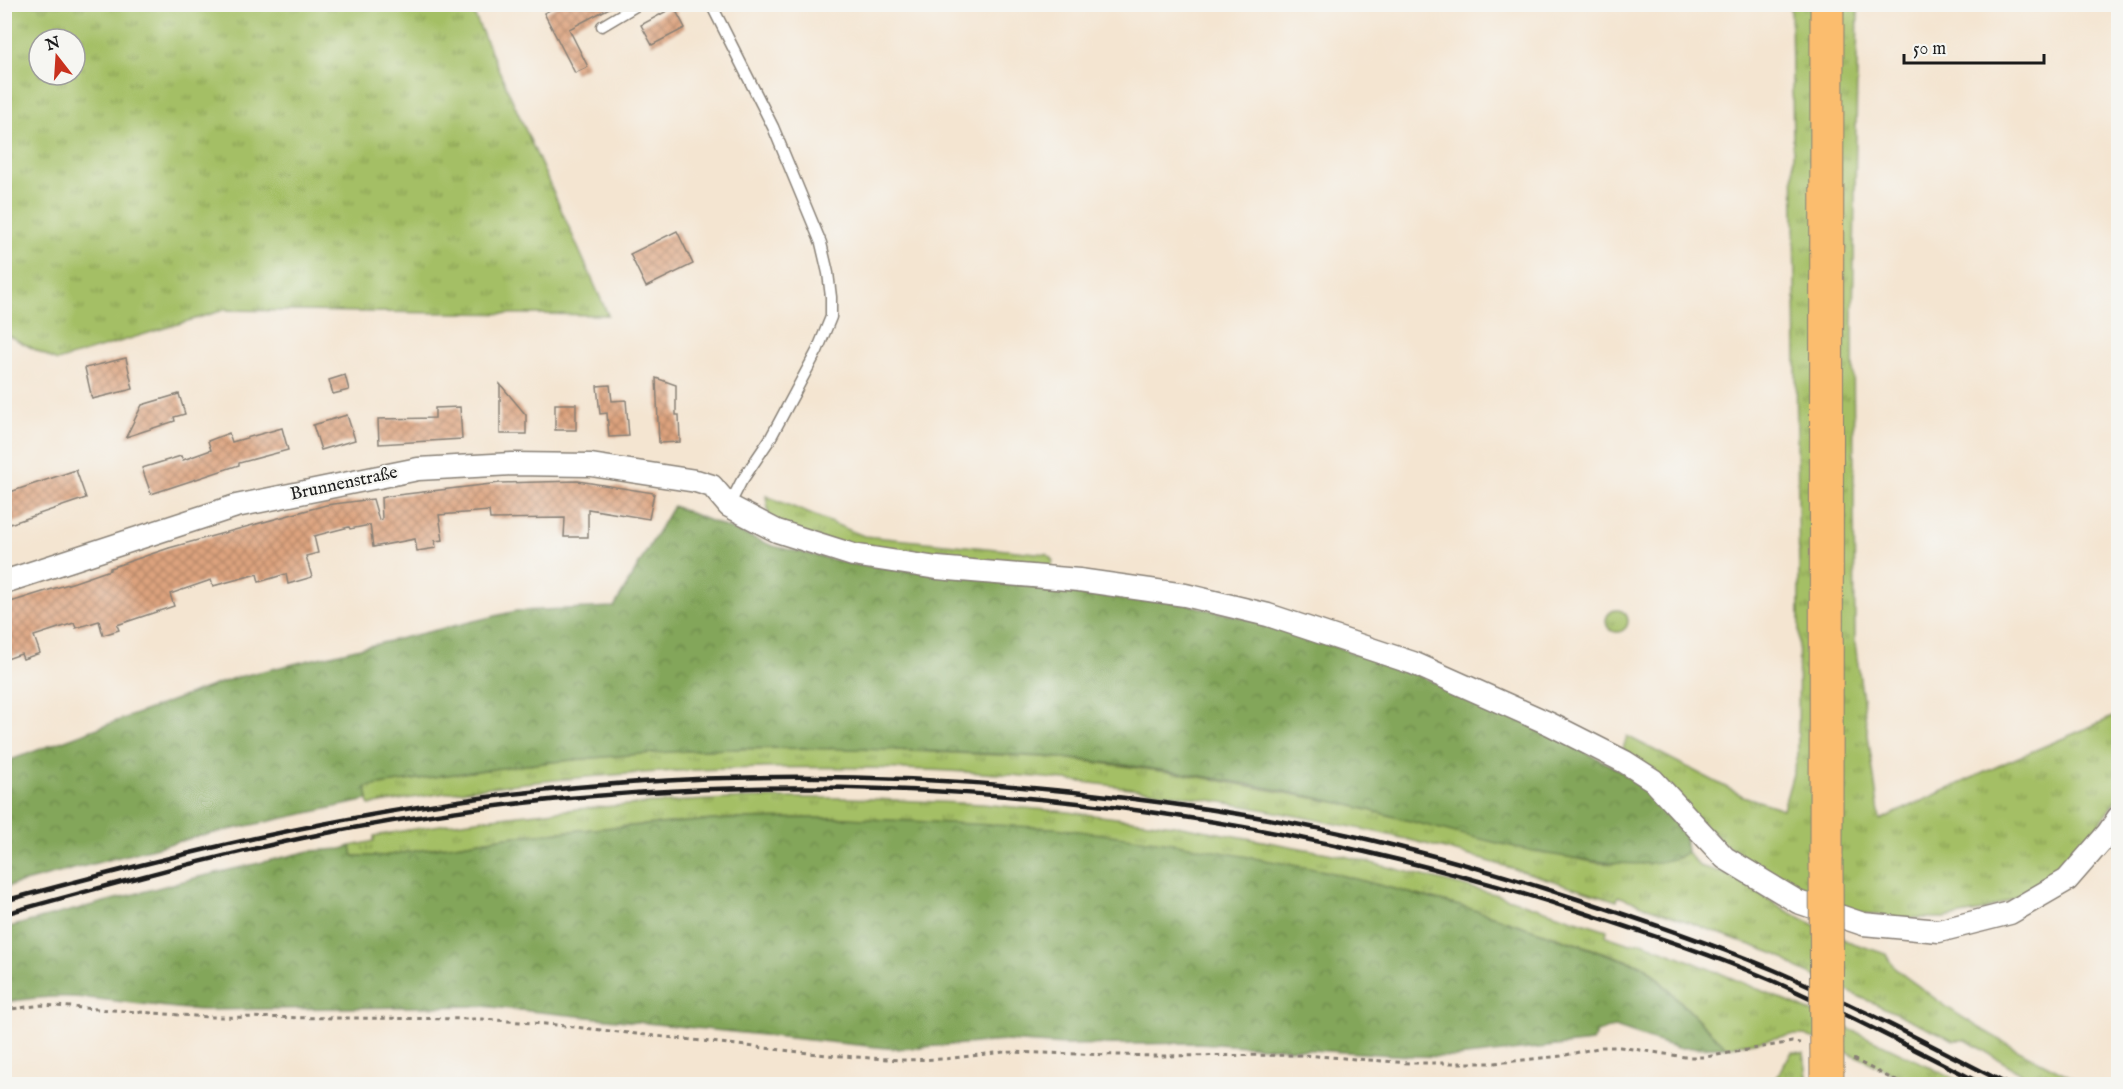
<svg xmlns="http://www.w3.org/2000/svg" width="2123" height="1089" font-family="'IM FELL English',serif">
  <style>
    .grass { fill: url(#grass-tufts); stroke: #606e40; stroke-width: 1.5; fill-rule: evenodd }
    .forest { fill: url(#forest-crowns); stroke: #50613b; stroke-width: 1.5 }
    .building { fill: url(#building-cross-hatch) }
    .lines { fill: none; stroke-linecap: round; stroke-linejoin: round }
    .service-casing { stroke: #888076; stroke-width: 13 }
    .minor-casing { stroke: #888076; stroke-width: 25 }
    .trunk-casing { stroke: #888076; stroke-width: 35 }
    .path { stroke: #888076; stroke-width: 3; stroke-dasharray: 4.5 4.5; stroke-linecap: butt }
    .service { stroke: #fff; stroke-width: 10 }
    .minor { stroke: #fff; stroke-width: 22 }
    .trunk { stroke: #fbbd6e; stroke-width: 33 }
    .rail { stroke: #1c1c1c; stroke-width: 4.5 }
    .trunk-bridge-casing { stroke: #888076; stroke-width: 35; stroke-linecap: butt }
    .trunk-bridge { stroke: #fbbd6e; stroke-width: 33 }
    .labels { text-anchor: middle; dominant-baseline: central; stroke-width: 4.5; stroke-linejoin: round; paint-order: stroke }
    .street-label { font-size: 18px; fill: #1c1c1c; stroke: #f6f6f2 }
  </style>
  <defs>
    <pattern id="grass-tufts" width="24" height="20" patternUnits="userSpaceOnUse" patternTransform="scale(1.5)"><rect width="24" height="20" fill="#a4bf65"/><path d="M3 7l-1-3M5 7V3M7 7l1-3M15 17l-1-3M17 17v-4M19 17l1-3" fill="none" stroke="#859a52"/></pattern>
    <pattern id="forest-crowns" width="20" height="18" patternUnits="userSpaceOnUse" patternTransform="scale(1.5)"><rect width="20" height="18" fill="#83a65a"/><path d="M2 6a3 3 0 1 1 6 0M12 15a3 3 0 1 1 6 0" fill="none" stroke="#6a864a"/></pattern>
    <pattern id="building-cross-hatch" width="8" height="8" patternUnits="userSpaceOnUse" patternTransform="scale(1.5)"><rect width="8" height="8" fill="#dda37e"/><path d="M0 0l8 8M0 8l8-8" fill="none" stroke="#b28466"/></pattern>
  </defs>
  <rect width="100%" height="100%" fill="#f6f6f2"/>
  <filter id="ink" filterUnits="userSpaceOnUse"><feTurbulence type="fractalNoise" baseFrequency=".0167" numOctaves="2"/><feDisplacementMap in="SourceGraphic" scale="12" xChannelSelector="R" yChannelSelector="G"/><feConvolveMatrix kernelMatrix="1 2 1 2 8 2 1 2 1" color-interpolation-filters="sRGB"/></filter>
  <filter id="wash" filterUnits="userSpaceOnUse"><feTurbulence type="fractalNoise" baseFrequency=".008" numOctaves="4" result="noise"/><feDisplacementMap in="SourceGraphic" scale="24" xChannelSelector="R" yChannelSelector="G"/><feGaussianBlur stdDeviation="1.35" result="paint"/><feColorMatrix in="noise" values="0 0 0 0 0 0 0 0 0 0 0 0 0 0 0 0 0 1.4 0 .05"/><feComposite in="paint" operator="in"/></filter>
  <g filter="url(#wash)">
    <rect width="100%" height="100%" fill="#f4e5d1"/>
    <g class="grass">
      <path d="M4,5H470L608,315L224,310L57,361L5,334ZM39,39H75V75H39Z"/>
      <polygon points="1791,5 1858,5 1853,324 1855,643 1880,820 2007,762 2118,715 2118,797 2096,829 2069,859 2046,878 2017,897 1983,911 1944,918 1899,918 1855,912 1763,870 1731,850 1623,749 1627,736 1743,796 1783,809 1798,756 1799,580"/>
      <polygon points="766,496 864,536 1047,554 1053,561 1050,570 855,550 770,523"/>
      <circle cx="1617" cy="621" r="11"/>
      <path d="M847,748L1061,758L1183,774L1340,803L1490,841L1598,863H1648L1678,858L1687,852L1699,866L1727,874L1789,912L1847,941L1886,954C1893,970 1908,978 1921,988C1972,1028 2028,1055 2085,1084H2040L1966,1040H1954L1799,969L1778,955L1618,896L1617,901C1528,873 1439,844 1347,826C1227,801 1105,781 983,773C777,760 572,770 369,805L366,787C486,768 607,753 728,749C768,748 808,748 847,748Z"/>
      <path d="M753,798H850L982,804L1068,812L1181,826L1344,856L1495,894L1607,930L1606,936L1630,944L1642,942C1752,985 1860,1031 1964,1084H1913L1863,1059L1805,1035H1791L1726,1047L1645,966L1471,909L1325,871L846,818L730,819L615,827L507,837L383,856H352L351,846L374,841V836C499,813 625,803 753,798Z"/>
      <polygon points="1792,1052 1804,1053 1808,1084 1772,1084"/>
    </g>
    <g class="forest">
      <path d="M673,506L773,546L853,564L1080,588L1186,604L1268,624L1413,673L1551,734L1618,769L1643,788L1685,835L1687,852C1635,892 1408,818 1341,803C1250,783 1154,767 1062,758C1015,754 968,753 921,751C856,749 791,747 726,749C606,754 486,768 366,787L368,800L196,837L5,887V762L234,678L516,611L614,607Z"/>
      <path d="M846,818L1055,828L1172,843L1325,871L1471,909L1645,967L1726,1047L1677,1048L1615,1027L1597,1033L1592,1042L1457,1057L1410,1056L1197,1043L1065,1045L1006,1041L896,1049L482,1006L205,1010C159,1008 115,999 70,997C48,996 26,999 5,1002V928L199,877L310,851L341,849L351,846L353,856H383L507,837L615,827L730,819Z"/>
    </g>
    <g id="blocks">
      <g class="building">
        <polygon points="561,4 617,4 569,29 588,67 575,73 544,13"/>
        <polygon points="674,7 685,28 652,45 641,25"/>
        <polygon points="677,231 693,264 646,287 630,254"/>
        <polygon points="126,358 133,389 92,399 85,368"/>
        <polygon points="345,375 349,390 333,394 329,380"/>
        <polygon points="656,378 676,385 676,415 679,415 680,442 659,443"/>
        <polygon points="500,384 526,415 526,434 500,434"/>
        <polygon points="610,385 612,401 626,400 629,436 609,437 607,413 600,414 597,386"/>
        <polygon points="179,394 185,414 174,417 175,421 126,437 142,405"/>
        <rect x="555" y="404" width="21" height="26"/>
        <polygon points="460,407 462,439 379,444 378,419 435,418 435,408"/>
        <polygon points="347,415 355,440 321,450 313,425"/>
        <polygon points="282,428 288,450 239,463 239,465 151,494 142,468 181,456 183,460 211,450 208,441 229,433 232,442"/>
        <polygon points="76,470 86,498 4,526 4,494"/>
        <polygon points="578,481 654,493 649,519 588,509 588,537 564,537 565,518 490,519 489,511 439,515 443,540 435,541 436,548 417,551 415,539 373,547 370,525 350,529 349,527 314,536 318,553 306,556 312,577 288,584 286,574 259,582 257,574 213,586 211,580 170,594 174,606 117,625 119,630 103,635 99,621 76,628 74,623 34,636 40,653 23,659 21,654 4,660 4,604 75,582 110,570 110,568 169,548 326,505 373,499 379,520 382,519 381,498 389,496 500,483"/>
      </g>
    </g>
  </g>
  <g filter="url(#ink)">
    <use href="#blocks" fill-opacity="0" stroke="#888076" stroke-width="1.5"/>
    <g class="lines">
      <g class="service-casing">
        <g id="service">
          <polyline points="711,4 773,127 821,243 828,273 831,297 831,317 817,351 770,439 741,482 729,506"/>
          <polyline points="602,26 639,4"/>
        </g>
      </g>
      <g class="minor-casing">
        <polyline id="minor" points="4,582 236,506 418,469 512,464 591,465 696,481 712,486 729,506 777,531 853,555 937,568 1079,580 1185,595 1268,615 1413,663 1550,724 1625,762 1653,780 1725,858 1798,902 1863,924 1939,931 2010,913 2067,880 2108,833 2118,818"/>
      </g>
      <g class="trunk-casing">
        <polyline id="trunk" points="1826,858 1827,4"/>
      </g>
      <g class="path">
        <polyline points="4,1010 42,1005 208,1017 483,1019 557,1025 827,1055 901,1060 945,1059 1004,1052 1155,1056 1304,1055 1409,1063 1495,1063 1561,1056 1602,1047 1620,1047 1685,1057 1706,1057 1792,1042 1800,1043"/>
        <polyline points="1853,1059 1902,1084"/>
      </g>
      <use href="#service" class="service"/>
      <use href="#minor" class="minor"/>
      <use href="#trunk" class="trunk"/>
      <g class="rail">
        <path d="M4,901C172,855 340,814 512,794C719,769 927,772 1134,799C1206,808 1278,819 1349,835C1416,850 1483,869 1549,890C1625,914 1701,939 1774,970C1853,1004 1930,1045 2007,1084"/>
        <path d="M4,914C120,882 235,850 353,828C760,753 1184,783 1578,911C1642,932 1708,953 1771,980C1843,1012 1912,1048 1982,1084"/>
      </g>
      <g class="trunk-bridge-casing">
        <polyline id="trunk-bridge" points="1826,858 1827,1084"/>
      </g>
      <use href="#trunk-bridge" class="trunk-bridge"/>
    </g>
  </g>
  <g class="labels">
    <g class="street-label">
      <text transform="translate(344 484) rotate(-12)">Brunnenstraße</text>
    </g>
  </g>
  <rect width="2123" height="1089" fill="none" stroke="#f6f6f2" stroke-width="24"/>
  <g transform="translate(57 57) rotate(343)"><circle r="28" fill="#f6f6f2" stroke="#9f9f9c" stroke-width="1.5"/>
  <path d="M0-4.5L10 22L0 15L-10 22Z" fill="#c8321e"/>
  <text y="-9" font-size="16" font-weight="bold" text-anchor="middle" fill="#1c1c1c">N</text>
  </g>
  <path d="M1904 54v9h140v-9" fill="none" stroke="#1c1c1c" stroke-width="3"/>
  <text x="1913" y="54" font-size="18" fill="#1c1c1c" stroke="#f6f6f2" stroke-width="4.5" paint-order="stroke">50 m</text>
</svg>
